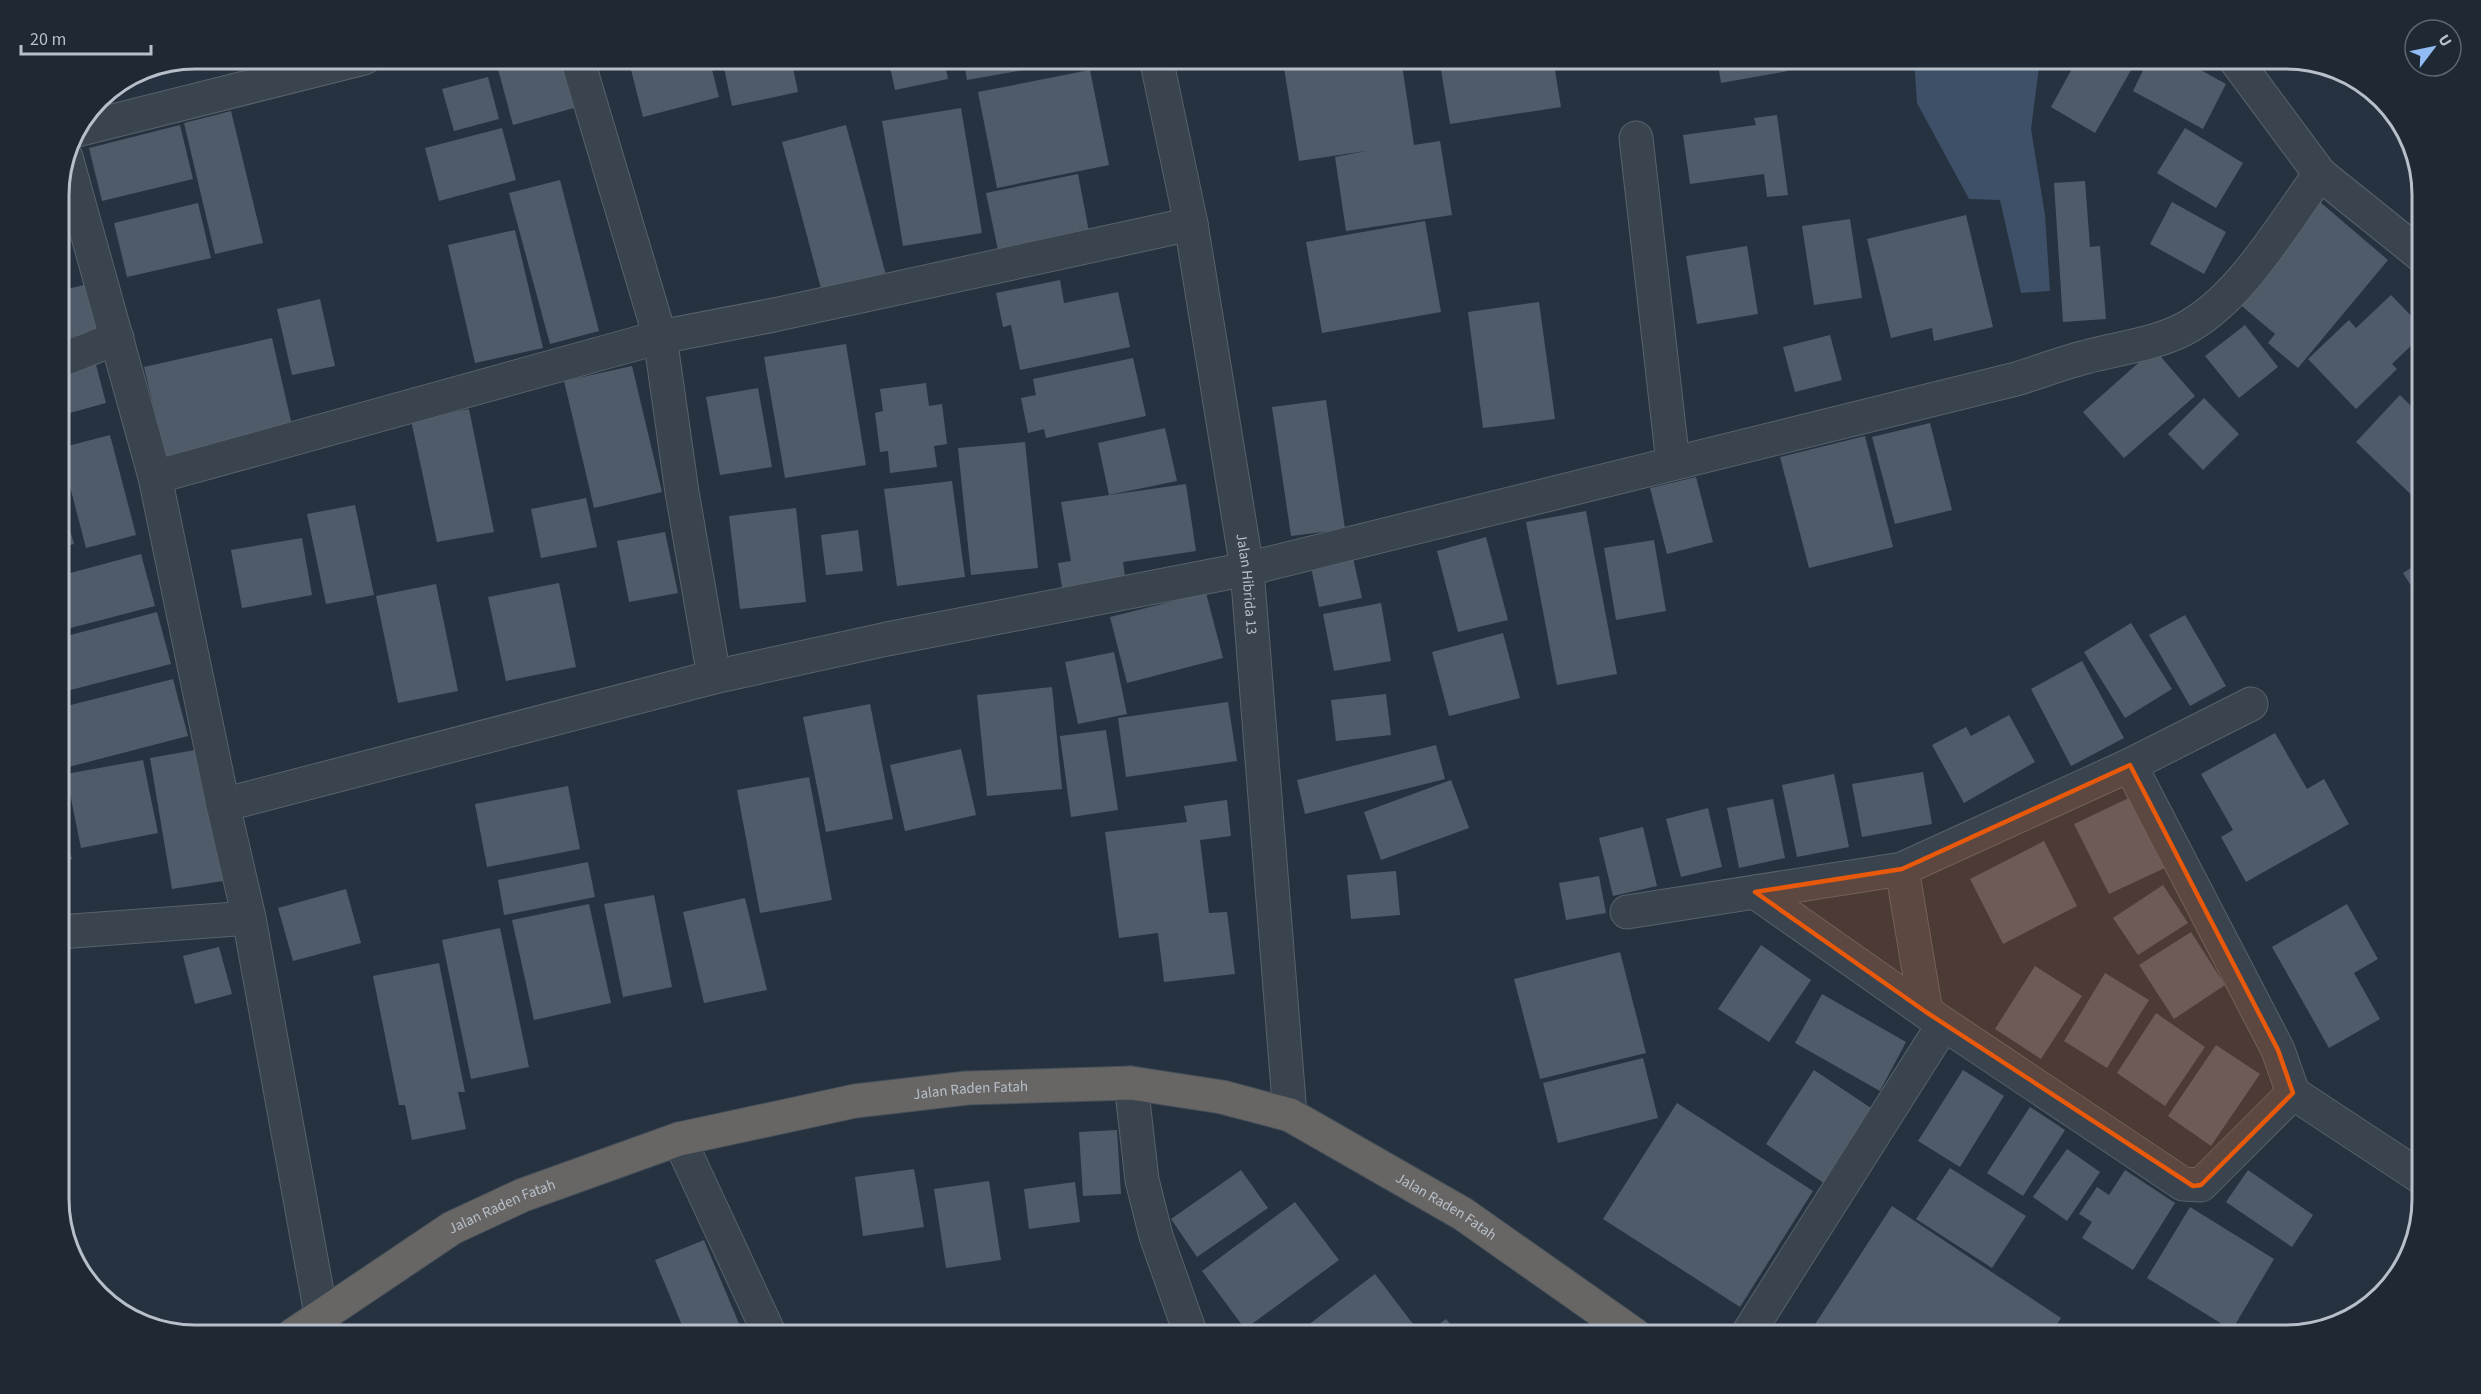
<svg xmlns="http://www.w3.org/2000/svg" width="2481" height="1394" font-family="'Source Sans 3',sans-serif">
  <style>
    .water { fill: #3d5067 }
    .building { fill: #505b6a }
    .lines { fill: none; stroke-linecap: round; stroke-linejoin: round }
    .minor-casing { stroke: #58626d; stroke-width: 35 }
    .trunk-casing { stroke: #454f5a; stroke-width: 35 }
    .minor { stroke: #3a444f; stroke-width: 33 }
    .trunk { stroke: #676664; stroke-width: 33 }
    .marked { fill: #e8590c; fill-opacity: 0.2; stroke: #e8590c; stroke-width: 4.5; stroke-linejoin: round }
    .labels { text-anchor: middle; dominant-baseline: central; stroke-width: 5; stroke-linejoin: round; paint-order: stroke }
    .street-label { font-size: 15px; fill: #b7bfca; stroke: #1f2934 }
    .rim { fill: none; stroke: #b7bfca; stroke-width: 3 }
  </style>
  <rect width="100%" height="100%" fill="#26323f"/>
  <polygon class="water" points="1914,59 2040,59 2031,129 2045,215 2050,291 2021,293 2000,200 1969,199 1917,103"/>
  <g class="building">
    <polygon points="495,58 561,58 574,108 513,125"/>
    <polygon points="628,58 709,58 719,97 643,117"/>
    <polygon points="722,58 791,58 798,92 732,106"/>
    <polygon points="888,58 944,58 948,79 895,90"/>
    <polygon points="963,58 1079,58 1080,60 967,80"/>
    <polygon points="1308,58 1401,58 1414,145 1440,141 1452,215 1346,231 1335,157 1366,151 1299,161 1283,62"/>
    <polygon points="1439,58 1553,58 1561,107 1450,124"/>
    <polygon points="1717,58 1786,58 1788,71 1721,83"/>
    <polygon points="2078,58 2138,58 2095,133 2051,107"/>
    <polygon points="2149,58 2179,58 2226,84 2203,129 2133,91"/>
    <polygon points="179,61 180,65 129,78 143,69"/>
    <polygon points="1090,70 1109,165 997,188 978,92"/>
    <polygon points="488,77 499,119 454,131 442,89"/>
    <polygon points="961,108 982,233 903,246 882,121"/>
    <polygon points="231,111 263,243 215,254 184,123"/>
    <polygon points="1777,115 1788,195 1767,197 1764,174 1690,184 1683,135 1756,125 1754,118"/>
    <polygon points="180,125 193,179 102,201 89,148"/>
    <polygon points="846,125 887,279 823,296 782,142"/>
    <polygon points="502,128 516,180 439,201 425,148"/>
    <polygon points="2185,128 2243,163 2216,208 2157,173"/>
    <polygon points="1078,174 1090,237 999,255 986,193"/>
    <polygon points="560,180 599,331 550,344 509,193"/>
    <polygon points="2085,181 2090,247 2100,246 2106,319 2063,322 2054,183"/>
    <polygon points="2172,202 2226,232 2204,274 2150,244"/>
    <polygon points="2320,202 2388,260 2298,368 2268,343 2275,334 2237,302"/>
    <polygon points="198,203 211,258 127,277 114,223"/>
    <polygon points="1966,215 1993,327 1934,341 1932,328 1891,338 1867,239"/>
    <polygon points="1850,219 1862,298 1814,305 1802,226"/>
    <polygon points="1425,221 1441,312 1322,333 1306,242"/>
    <polygon points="515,230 543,348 475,363 448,245"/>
    <polygon points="1747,246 1758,314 1697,324 1686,256"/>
    <polygon points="1060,280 1064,303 1118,292 1130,347 1020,370 1011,325 1003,327 996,293"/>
    <polygon points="88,284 100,330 59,340 59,291"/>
    <polygon points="2391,295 2422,327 2422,335 2392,364 2397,369 2356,409 2308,359 2349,320 2356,328"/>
    <polygon points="320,299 335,366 292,375 277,309"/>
    <polygon points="1539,302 1555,419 1483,428 1468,312"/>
    <polygon points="2245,325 2278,367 2239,398 2205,356"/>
    <polygon points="1830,335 1842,380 1795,392 1783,347"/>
    <polygon points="272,338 293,430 166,459 144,367"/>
    <polygon points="846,344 866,465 785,478 764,357"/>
    <polygon points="2154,349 2195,396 2124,458 2083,412"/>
    <polygon points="1133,358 1146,416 1046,438 1044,429 1028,433 1021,398 1036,395 1033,379"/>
    <polygon points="95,361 106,403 59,416 59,371"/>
    <polygon points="632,366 662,492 594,508 564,381"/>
    <polygon points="926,383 929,406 942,404 947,444 934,446 937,467 890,473 888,451 880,452 875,413 883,411 880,389"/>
    <polygon points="758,388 772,467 720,475 706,397"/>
    <polygon points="2400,395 2422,417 2422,505 2356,442"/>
    <polygon points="2204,398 2239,434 2203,470 2168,434"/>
    <polygon points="1326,400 1345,529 1291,536 1272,407"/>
    <polygon points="469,409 494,532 437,542 411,420"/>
    <polygon points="1930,423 1952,510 1895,524 1872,437"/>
    <polygon points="1165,428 1177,481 1109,495 1098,443"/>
    <polygon points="110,435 136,535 86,548 60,448"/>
    <polygon points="1865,436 1893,547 1809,568 1780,457"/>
    <polygon points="1025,442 1038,568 971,575 958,448"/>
    <polygon points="1696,477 1713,542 1667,554 1650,488"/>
    <polygon points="952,481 965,577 897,586 884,489"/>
    <polygon points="1186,484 1196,551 1123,562 1127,590 1064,599 1058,563 1071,561 1061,502"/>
    <polygon points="59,491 74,544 59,548"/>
    <polygon points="586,498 597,547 541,558 531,509"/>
    <polygon points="355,505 374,595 326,604 307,514"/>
    <polygon points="796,508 806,602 740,609 729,516"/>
    <polygon points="1586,511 1617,674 1557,685 1526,522"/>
    <polygon points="858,530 863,571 826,575 821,535"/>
    <polygon points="665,532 678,593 629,602 617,541"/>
    <polygon points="1486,537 1508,620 1458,632 1437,551"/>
    <polygon points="302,538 312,595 242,608 231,550"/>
    <polygon points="1654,540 1666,611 1616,620 1604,548"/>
    <polygon points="141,554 155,606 59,631 59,576"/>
    <polygon points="1353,558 1362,598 1319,607 1311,567"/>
    <polygon points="2422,561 2422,603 2403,573"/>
    <polygon points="559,583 576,667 506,681 488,597"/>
    <polygon points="436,584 458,691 398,703 376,596"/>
    <polygon points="1206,593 1223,658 1127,683 1110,617"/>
    <polygon points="1381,603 1391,661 1334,671 1323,614"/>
    <polygon points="157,612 171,664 59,693 59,638"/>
    <polygon points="2185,615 2226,686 2190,706 2149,635"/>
    <polygon points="2131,623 2172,689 2125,718 2084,652"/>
    <polygon points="1503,633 1520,698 1449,716 1432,652"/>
    <polygon points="1114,652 1127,714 1078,724 1065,662"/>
    <polygon points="2082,661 2124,738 2071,766 2031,689"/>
    <polygon points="173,679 188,736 61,769 59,708"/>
    <polygon points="1052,687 1062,789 987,796 977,695"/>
    <polygon points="1386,694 1391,735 1336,741 1331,700"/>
    <polygon points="1228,702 1237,761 1126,777 1118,718"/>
    <polygon points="870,704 893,819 826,832 803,717"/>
    <polygon points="2009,715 2035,762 1964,803 1932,745 1966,727 1971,736"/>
    <polygon points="1106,730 1118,810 1071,817 1060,736"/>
    <polygon points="2275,733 2307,789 2324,779 2349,824 2246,882 2221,837 2233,830 2201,774"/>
    <polygon points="1436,745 1445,779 1305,814 1297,780"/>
    <polygon points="201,749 223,881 172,889 150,758"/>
    <polygon points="961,749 976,815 905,831 890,765"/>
    <polygon points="143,760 158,833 81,848 66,774"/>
    <polygon points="1923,772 1932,824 1862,837 1852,784"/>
    <polygon points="1834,774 1849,847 1797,857 1782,785"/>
    <polygon points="809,777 832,900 760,913 737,790"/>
    <polygon points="1451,780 1469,828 1381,860 1364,812"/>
    <polygon points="568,786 580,849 487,867 475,804"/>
    <polygon points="2131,797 2167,867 2109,894 2074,824"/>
    <polygon points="1773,799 1785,858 1739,868 1727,808"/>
    <polygon points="1227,800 1231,836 1200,840 1209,913 1227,912 1235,974 1164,982 1158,933 1119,938 1105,832 1187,822 1184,806"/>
    <polygon points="1708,808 1722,867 1681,877 1666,819"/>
    <polygon points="59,814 72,859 59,862"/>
    <polygon points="1643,827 1657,886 1613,896 1599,838"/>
    <polygon points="2044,841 2077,906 2003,944 1970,879"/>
    <polygon points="588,862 595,897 504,915 498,880"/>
    <polygon points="1396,871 1400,915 1351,919 1347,875"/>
    <polygon points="1599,876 1606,913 1566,920 1559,883"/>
    <polygon points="2163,885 2188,923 2138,955 2113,918"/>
    <polygon points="346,889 361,943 293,961 278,908"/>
    <polygon points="654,895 672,987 623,997 604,904"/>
    <polygon points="745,898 767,990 704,1003 683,912"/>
    <polygon points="589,904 611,1003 534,1020 512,920"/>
    <polygon points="2347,904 2378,959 2354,973 2380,1019 2329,1048 2272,947"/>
    <polygon points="500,928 529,1067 471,1079 442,940"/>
    <polygon points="2191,932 2225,985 2174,1019 2139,965"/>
    <polygon points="1761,945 1811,980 1769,1042 1718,1009"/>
    <polygon points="219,947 232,994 195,1004 183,956"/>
    <polygon points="1620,952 1646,1053 1540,1079 1514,979"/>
    <polygon points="439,963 465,1092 458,1092 466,1129 412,1140 405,1105 399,1105 373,976"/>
    <polygon points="2035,966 2082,996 2041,1059 1995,1029"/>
    <polygon points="2105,973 2149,1000 2107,1068 2064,1041"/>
    <polygon points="1822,994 1906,1042 1880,1091 1795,1043"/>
    <polygon points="2156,1013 2205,1047 2165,1106 2117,1073"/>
    <polygon points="2216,1045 2260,1074 2211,1146 2168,1116"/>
    <polygon points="1643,1058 1658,1118 1558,1143 1543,1083"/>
    <polygon points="1814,1070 1883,1116 1834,1190 1766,1144"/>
    <polygon points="1963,1070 2004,1096 1960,1167 1918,1141"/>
    <polygon points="1677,1103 1813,1191 1740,1307 1603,1219"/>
    <polygon points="2030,1107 2065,1130 2023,1196 1987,1173"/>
    <polygon points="1117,1130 1121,1194 1083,1196 1079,1132"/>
    <polygon points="2067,1149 2100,1172 2067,1221 2033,1197"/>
    <polygon points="1950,1168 2026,1216 1992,1268 1916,1219"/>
    <polygon points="914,1169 924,1227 863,1236 855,1177"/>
    <polygon points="1241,1170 1268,1208 1197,1257 1171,1219"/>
    <polygon points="2125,1170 2175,1203 2133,1270 2082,1238 2092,1222 2079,1214 2097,1187 2109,1195"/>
    <polygon points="2248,1170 2313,1215 2292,1247 2226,1202"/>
    <polygon points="989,1181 1001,1260 946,1268 934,1189"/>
    <polygon points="1075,1182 1080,1222 1029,1229 1024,1189"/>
    <polygon points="1295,1202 1339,1260 1245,1329 1202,1271"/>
    <polygon points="1892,1206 2061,1318 2050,1335 1808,1335"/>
    <polygon points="2190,1207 2274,1259 2232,1330 2147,1278"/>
    <polygon points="704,1240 740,1326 744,1335 686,1335 655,1260"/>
    <polygon points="1375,1274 1413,1324 1399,1335 1295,1335"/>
    <polygon points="1446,1319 1459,1335 1425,1335"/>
  </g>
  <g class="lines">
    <g class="minor-casing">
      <g id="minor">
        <path id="s1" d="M1156,58L1191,224L1247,569L1290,1115"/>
        <polyline points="2234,58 2320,174 2422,256"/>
        <polyline points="77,130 364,58"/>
        <polyline points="1636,138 1673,463"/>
        <polyline points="66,157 155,477 223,805 249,918 321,1314"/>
        <polyline points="59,361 117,338"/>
        <polyline points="155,477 660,337 577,58"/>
        <polyline points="714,677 682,492 660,337 774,315 1191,224"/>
        <path d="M223,805L714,677L887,639L1247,569L2016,379C2039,372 2062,363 2086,357C2118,348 2152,345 2182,330C2240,301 2282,225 2320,174"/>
        <polyline points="1902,869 1926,1012 2183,1184 2201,1185 2293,1093 2278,1050 2130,765"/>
        <polyline points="1755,892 1926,1012"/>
        <polyline points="1627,912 1902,869 2130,765 2251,704"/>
        <polyline points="59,932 249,918"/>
        <polyline points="1131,1083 1142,1180 1156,1236 1191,1335"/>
        <polyline points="2293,1093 2422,1178"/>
        <polyline points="679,1139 770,1335"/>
        <polyline points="1747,1335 1943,1025"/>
      </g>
    </g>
    <g class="trunk-casing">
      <g id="trunk">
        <path id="s2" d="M293,1335L452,1228L523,1195L679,1139L855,1101L907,1095L967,1088L1131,1083L1222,1097L1290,1115L1463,1214L1635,1335"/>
      </g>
    </g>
    <use href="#minor" class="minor"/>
    <use href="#trunk" class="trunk"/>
  </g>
  <path class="marked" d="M2130,765L2278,1050L2293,1093L2201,1185L2193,1186L1926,1012L1755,892L1902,869Z"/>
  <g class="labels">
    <g class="street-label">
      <text stroke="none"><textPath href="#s1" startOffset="534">Jalan Hibrida 13</textPath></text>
      <text stroke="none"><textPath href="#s2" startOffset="732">Jalan Raden Fatah</textPath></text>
      <text stroke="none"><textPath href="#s2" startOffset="1236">Jalan Raden Fatah</textPath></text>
      <text stroke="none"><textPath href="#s2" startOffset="246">Jalan Raden Fatah</textPath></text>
    </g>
  </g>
  <path d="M0 0H2481V1394H0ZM195 69H2286A126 126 0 0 1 2412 195V1199A126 126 0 0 1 2286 1325H195A126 126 0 0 1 69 1199V195A126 126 0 0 1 195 69Z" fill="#1f2934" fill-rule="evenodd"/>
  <path class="rim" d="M195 69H2286A126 126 0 0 1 2412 195V1199A126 126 0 0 1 2286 1325H195A126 126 0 0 1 69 1199V195A126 126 0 0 1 195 69Z"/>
  <g transform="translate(2433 48) rotate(58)"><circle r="28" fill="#1f2934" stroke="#5c6570" stroke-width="1.5"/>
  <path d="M0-4.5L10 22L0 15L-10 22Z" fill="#92bbf4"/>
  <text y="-9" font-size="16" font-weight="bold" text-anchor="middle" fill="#b7bfca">U</text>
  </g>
  <path d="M21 45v9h130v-9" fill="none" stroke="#b7bfca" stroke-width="3"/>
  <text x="30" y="45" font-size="18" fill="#b7bfca" stroke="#1f2934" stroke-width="4.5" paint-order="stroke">20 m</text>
</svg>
